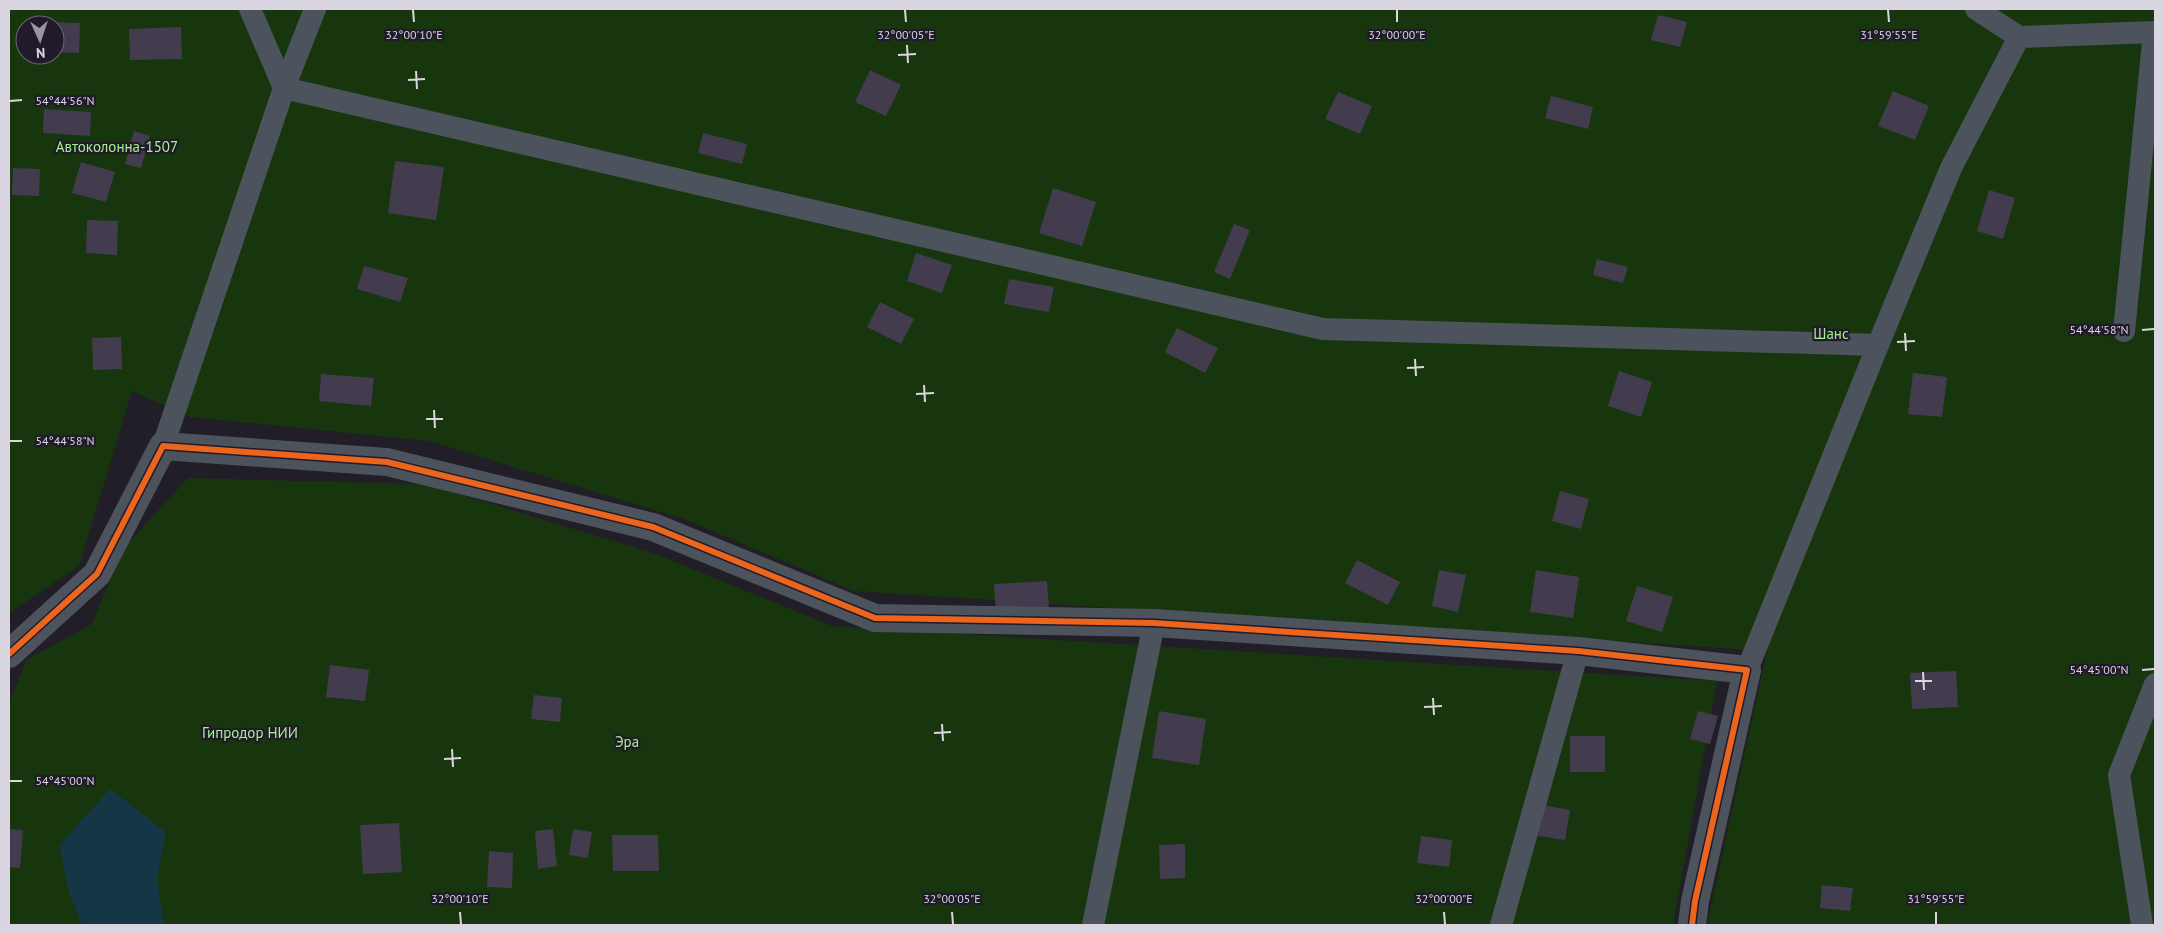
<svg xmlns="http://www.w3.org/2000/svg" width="2164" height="934" font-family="'PT Sans',sans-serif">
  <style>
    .green { fill: #18360d; fill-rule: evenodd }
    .water { fill: #153644 }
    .building { fill: #433b4e }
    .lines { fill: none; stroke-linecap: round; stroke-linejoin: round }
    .service { stroke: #4c535c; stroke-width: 22 }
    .minor { stroke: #4c535c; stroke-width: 28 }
    .cycleway-casing { stroke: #201a2b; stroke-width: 9 }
    .cycleway { stroke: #eb651d; stroke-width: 6 }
    .ticks { fill: none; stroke: #d9d5e1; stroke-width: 2 }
    .labels { text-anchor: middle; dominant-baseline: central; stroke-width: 4.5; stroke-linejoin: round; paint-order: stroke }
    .park-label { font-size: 15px; fill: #a4f18c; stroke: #201a2b }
    .ticks-label { font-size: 12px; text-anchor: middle; fill: #d9d5e1; stroke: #201a2b; stroke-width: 4.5; stroke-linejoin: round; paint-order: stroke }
  </style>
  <rect width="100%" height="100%" fill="#211e27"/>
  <g class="green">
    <path d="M9,9H2155V925H1707L1767,651L854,591L684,519L429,441L191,417L132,391L79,566L9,613ZM25,25H55V55H25Z"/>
    <polygon points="188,478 426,484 656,554 832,626 1717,681 1673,925 9,925 9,704 26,660 92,624 122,550"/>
  </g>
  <polygon class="water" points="110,789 166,832 157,880 164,925 82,925 68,890 60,845"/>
  <g class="building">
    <polygon points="1658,15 1687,22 1680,47 1651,40"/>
    <polygon points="49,22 80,23 79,53 55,52 55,25 48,25"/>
    <polygon points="181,27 182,59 130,60 129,29"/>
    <polygon points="870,70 901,85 886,116 855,102"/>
    <polygon points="1893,91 1929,106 1915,140 1878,126"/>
    <polygon points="1338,92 1372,106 1360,134 1325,119"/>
    <polygon points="1551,96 1593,107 1588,129 1545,118"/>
    <polygon points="44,109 91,112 90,136 43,133"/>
    <polygon points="134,131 150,136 141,168 125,164"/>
    <polygon points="703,133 747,144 742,164 698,153"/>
    <polygon points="395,161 444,167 436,220 388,213"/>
    <polygon points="81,162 115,172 106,202 72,193"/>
    <polygon points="13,168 40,169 39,196 12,195"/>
    <polygon points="1053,188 1096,202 1082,246 1039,233"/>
    <polygon points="1989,190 2015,198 2003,239 1977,231"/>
    <polygon points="87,220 118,221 117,255 86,253"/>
    <polygon points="1234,224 1250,230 1230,279 1214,272"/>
    <polygon points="916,253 952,265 942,293 907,281"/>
    <polygon points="1597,259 1628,267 1623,283 1593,275"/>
    <polygon points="364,266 408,278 400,302 357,289"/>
    <polygon points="1009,279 1054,287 1049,312 1004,304"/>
    <polygon points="880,302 914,319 901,344 867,327"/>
    <polygon points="1177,328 1218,348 1205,373 1165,352"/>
    <polygon points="121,337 122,369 93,370 92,338"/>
    <polygon points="1619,371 1652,382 1641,417 1608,406"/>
    <polygon points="1913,373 1947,377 1942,417 1908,414"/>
    <polygon points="321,374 374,378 371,406 319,401"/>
    <polygon points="1560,491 1589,499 1581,529 1552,521"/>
    <polygon points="1357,560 1400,582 1388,605 1345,583"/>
    <polygon points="1439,570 1466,575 1458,612 1432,606"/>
    <polygon points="1536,570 1579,577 1573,618 1530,612"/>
    <polygon points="1047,581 1049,609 996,612 994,584"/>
    <polygon points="1637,586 1673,597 1662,632 1626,621"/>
    <polygon points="330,665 369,670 365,701 326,697"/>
    <polygon points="1956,671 1958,707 1912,709 1910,673"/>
    <polygon points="534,695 562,698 560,722 531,719"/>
    <polygon points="1159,711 1206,719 1199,765 1152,758"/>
    <polygon points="1698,711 1718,716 1710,744 1690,739"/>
    <rect x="1570" y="736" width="35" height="36"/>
    <polygon points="1543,805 1570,810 1565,840 1538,836"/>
    <polygon points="399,823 402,872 363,874 360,825"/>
    <polygon points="9,829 23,830 20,868 9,867"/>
    <polygon points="553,829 557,866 538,869 535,831"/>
    <polygon points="573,829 592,832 588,858 569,855"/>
    <polygon points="612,835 658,835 659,871 613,871"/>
    <polygon points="1421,836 1452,840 1449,867 1417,863"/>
    <polygon points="1185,844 1185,878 1160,879 1159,845"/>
    <polygon points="489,851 513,853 512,888 487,887"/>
    <polygon points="1822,885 1853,888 1850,911 1820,908"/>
  </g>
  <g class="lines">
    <g class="service">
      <polyline points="250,9 284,88"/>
      <polyline points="1976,9 2019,37"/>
      <polyline points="284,88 315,9"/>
      <polyline points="2124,331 2154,32"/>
      <polyline points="1878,345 1951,168 2019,37 2155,32"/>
      <polyline points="163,446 284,88 1323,329 1878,345 1747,670"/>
      <polyline points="1093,925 1154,623"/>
      <polyline points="1501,925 1578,651"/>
      <polyline points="2142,925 2119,775 2155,684"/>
    </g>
    <polyline class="minor" points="9,654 97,574 163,446 387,462 653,527 875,618 1154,623 1578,651 1747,670 1695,901 1692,925"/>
    <g class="cycleway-casing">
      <polyline id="cycleway" points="9,654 97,574 163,446 387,462 653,527 875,618 1154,623 1578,651 1747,670 1695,901 1692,925"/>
    </g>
    <use href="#cycleway" class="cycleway"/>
  </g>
  <path class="ticks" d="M413,10L414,22M905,10L906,22M1397,10V22M1888,10L1889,22M907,45L908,63M898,55L916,54M416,71L417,89M408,80L425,79M10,101L22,100M2142,330L2154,329M1905,333L1906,351M1897,342L1915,341M1415,359L1416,376M1407,368L1424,367M924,385L925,402M916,394L934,393M434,410L435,428M426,419H443M10,441H22M2142,670L2154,669M1923,672L1924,690M1915,681H1932M1433,698L1434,715M1424,707L1442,706M942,724L943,741M934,733L951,732M452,749L453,767M444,759L461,758M10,781H22M460,912L461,924M952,912L953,924M1444,912L1445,924M1936,912V924"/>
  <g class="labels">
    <g class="park-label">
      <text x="117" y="146">Автоколонна-1507</text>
      <text x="1831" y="333">Шанс</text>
      <text x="250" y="732">Гипродор НИИ</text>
      <text x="627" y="741">Эра</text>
    </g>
  </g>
  <g class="ticks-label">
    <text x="414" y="39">32°00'10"E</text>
    <text x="906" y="39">32°00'05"E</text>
    <text x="1397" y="39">32°00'00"E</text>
    <text x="1889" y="39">31°59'55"E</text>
    <text x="65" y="105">54°44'56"N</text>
    <text x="2099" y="334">54°44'58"N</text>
    <text x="65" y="445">54°44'58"N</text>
    <text x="2099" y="674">54°45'00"N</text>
    <text x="65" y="785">54°45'00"N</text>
    <text x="460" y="903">32°00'10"E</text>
    <text x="952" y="903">32°00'05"E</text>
    <text x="1444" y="903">32°00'00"E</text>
    <text x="1936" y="903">31°59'55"E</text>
  </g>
  <rect width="2164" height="934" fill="none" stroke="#d9d5e1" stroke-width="20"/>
  <g transform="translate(40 40) rotate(177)"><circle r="24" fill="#201a2b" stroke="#6a6574"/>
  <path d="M0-4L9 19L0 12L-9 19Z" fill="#9995a0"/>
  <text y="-8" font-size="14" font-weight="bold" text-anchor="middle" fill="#d9d5e1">N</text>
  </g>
</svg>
